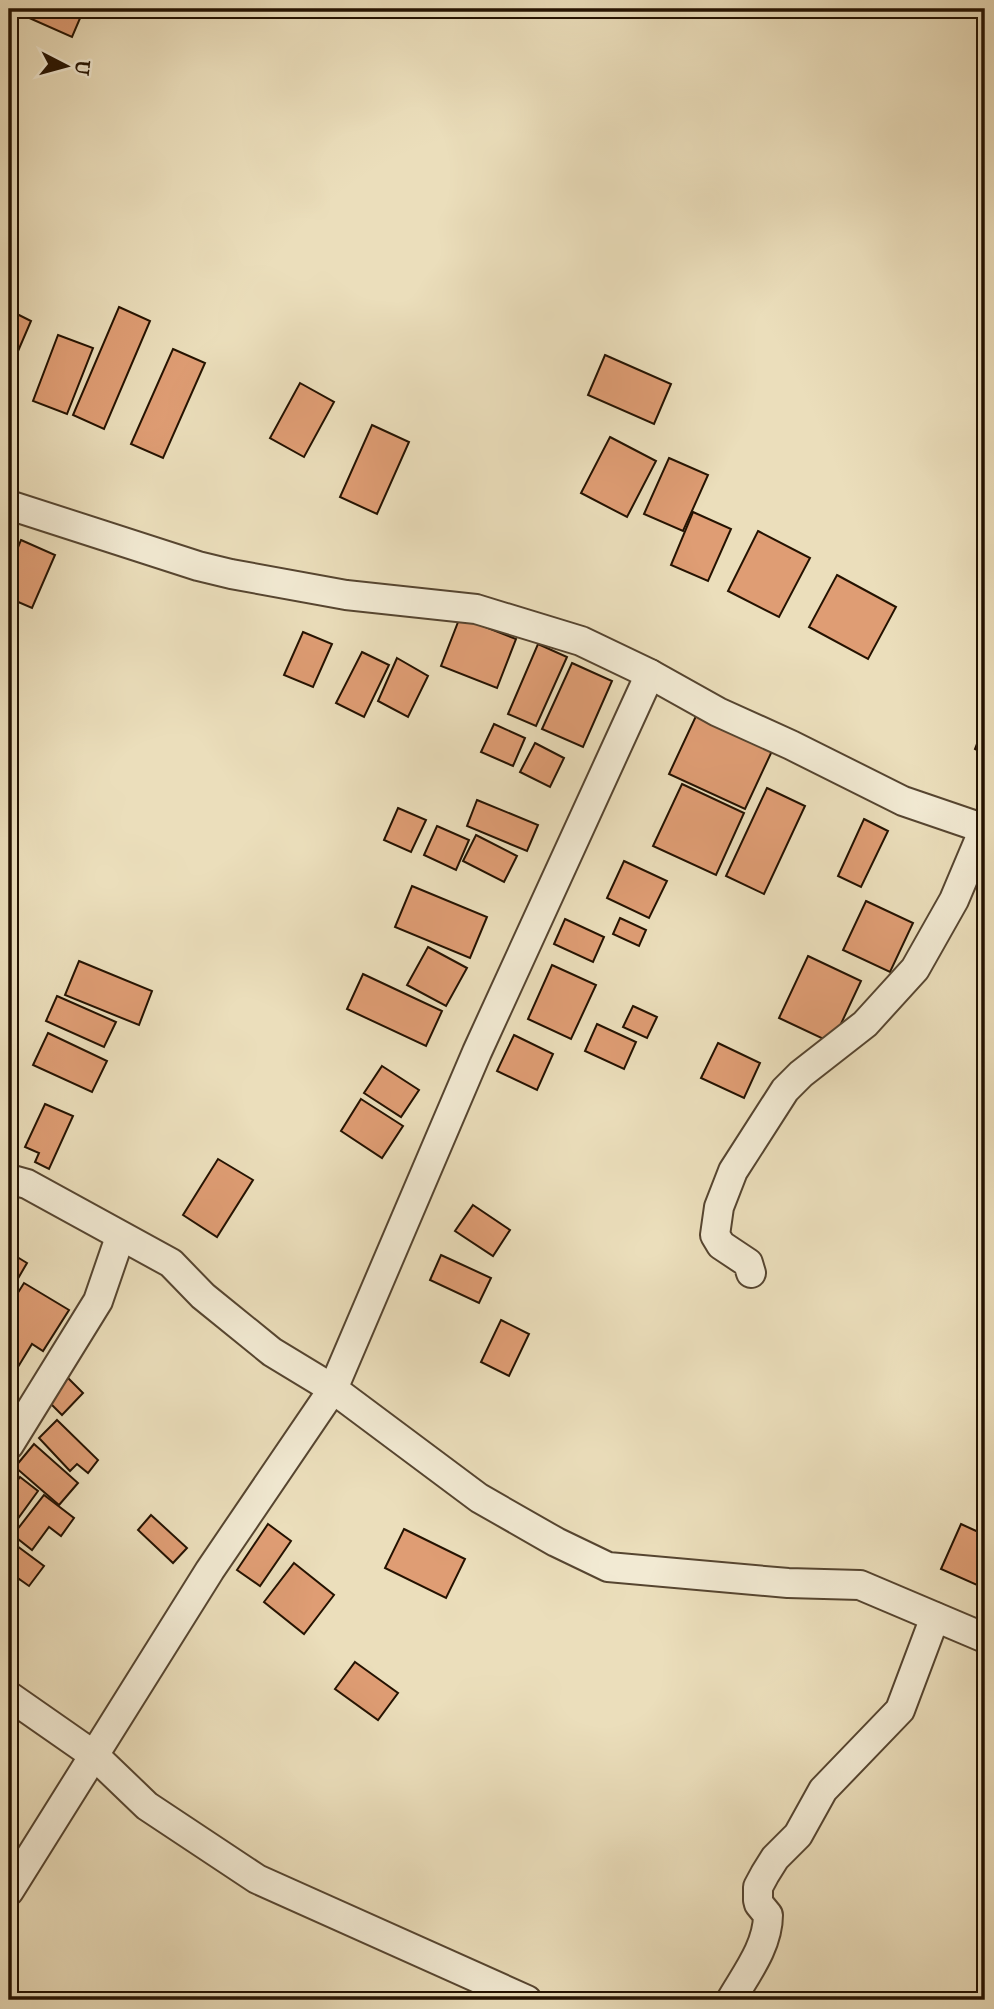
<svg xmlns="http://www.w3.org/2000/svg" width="994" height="2009" font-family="'IM FELL Great Primer',serif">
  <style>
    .building { fill: #df9d74; stroke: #241201; stroke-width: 2 }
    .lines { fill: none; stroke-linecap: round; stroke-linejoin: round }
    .street-casing { stroke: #564530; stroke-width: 32 }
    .street { stroke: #f2ead3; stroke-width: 28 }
  </style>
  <rect width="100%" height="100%" fill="#ebdebb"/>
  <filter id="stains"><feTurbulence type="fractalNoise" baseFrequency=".00286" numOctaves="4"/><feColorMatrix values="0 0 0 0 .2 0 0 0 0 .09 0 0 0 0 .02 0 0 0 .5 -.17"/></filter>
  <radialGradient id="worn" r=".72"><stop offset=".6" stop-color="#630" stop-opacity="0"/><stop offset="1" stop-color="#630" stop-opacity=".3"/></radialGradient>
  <g class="building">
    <polygon points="9,9 84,9 72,37"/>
    <polygon points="119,307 150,321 104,429 73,415"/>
    <polygon points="9,310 31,321 9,372"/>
    <polygon points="58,335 93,348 67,414 33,401"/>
    <polygon points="173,349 205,363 163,458 131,444"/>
    <polygon points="605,355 671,384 654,424 588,395"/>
    <polygon points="300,383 334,402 304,457 270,438"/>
    <polygon points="372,425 409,442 377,514 340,497"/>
    <polygon points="610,437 656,461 627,517 581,493"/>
    <polygon points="669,458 708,475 683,531 644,514"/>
    <polygon points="693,512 731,529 708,581 671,565"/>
    <polygon points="758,531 810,558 779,617 728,591"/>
    <polygon points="21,540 55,555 32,608 9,598 9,570"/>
    <polygon points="837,575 896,607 868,659 809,627"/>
    <polygon points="460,617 516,639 497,688 441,666"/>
    <polygon points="303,632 332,644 313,687 284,675"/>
    <polygon points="538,644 567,657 536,726 508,714"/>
    <polygon points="362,652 389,665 364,717 336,703"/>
    <polygon points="397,658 428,676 408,717 378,701"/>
    <polygon points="572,663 612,681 583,747 542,729"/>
    <polygon points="696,716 772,751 745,809 669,774"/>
    <polygon points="985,723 985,754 975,749"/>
    <polygon points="494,724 525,738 513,766 481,752"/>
    <polygon points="535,743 564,758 550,787 520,772"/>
    <polygon points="682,784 744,813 716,875 653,846"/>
    <polygon points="767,788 805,806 764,894 726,876"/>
    <polygon points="477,800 538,825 527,851 467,826"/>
    <polygon points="398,808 426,820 411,852 384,840"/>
    <polygon points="864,819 888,831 861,887 838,876"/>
    <polygon points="437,826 469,840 456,870 424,855"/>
    <polygon points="476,835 517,856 504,882 463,861"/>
    <polygon points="624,861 667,881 649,918 607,898"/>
    <polygon points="412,886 487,917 470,958 395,927"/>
    <polygon points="866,901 913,923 890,972 843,950"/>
    <polygon points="620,918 646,930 639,946 613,934"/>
    <polygon points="565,919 604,937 593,962 554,944"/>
    <polygon points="428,947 467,968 446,1006 407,985"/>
    <polygon points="808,956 861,981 832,1043 779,1018"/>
    <polygon points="79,961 152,991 139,1025 65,995"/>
    <polygon points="552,965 596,985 571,1039 528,1019"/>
    <polygon points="363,974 442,1011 426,1046 347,1009"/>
    <polygon points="57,996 116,1022 104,1047 46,1021"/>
    <polygon points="633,1006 657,1017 647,1038 623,1027"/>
    <polygon points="597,1024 636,1042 624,1069 585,1051"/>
    <polygon points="48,1033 107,1061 92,1092 33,1065"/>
    <polygon points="514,1035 553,1054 537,1090 497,1071"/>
    <polygon points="718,1043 760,1063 744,1098 701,1078"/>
    <polygon points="382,1066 419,1090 401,1117 364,1093"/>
    <polygon points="361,1099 403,1126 382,1158 341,1131"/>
    <polygon points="45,1104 73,1116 49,1169 35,1162 39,1153 25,1147"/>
    <polygon points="218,1159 253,1180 217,1237 183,1215"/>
    <polygon points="473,1205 510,1230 493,1256 455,1231"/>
    <polygon points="9,1252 27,1263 9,1294"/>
    <polygon points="441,1255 491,1278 479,1303 430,1280"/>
    <polygon points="24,1283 69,1310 43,1351 32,1344 18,1367 9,1362 9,1307"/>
    <polygon points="501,1320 529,1334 509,1376 481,1362"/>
    <polygon points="64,1374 83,1393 62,1415 43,1396"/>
    <polygon points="57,1420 98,1460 88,1473 77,1464 70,1471 39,1438"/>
    <polygon points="34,1444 78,1483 59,1505 15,1467"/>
    <polygon points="20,1477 38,1491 9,1531 9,1492"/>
    <polygon points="44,1495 74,1518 61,1536 49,1527 32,1550 13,1535"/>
    <polygon points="151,1515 187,1548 173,1563 138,1530"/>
    <polygon points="268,1524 291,1541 260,1586 237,1570"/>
    <polygon points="961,1524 985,1535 985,1566 977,1585 941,1569"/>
    <polygon points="404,1529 465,1559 446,1598 385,1568"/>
    <polygon points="9,1540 44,1566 29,1586 19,1579 9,1593"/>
    <polygon points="294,1563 334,1595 304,1634 264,1602"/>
    <polygon points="355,1662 398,1693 378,1720 335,1689"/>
  </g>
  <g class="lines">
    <g class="street-casing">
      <g id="street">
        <polyline points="9,505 198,566 231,574 346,595 476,609 581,641 650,674 718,712 791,745 903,801 985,829"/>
        <polyline points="9,1179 27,1184 171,1263 203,1296 272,1352 333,1389 479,1498 556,1542 608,1567 788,1583 860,1585 985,1638"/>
        <polyline points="751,1273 748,1263 721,1245 715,1235 719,1207 733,1171 785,1090 801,1074 865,1024 915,969 954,900 984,829"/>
        <polyline points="9,1445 98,1301 120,1237"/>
        <polyline points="9,1696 95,1756 147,1806 257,1879 527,2000"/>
        <polyline points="9,1891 210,1570 333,1389 477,1052 650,674"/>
        <path d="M731,2000C746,1974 768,1946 768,1915L759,1904L758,1900V1887L765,1874L775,1858L798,1835L823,1790L900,1710L935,1617"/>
      </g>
    </g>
    <use href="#street" class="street"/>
  </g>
  <rect width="994" height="2009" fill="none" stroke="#ebdebb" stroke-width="35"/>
  <rect x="10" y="10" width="973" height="1988" fill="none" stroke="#241201" stroke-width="3.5"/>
  <rect x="18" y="18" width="959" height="1974" fill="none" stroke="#241201" stroke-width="2"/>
  <g transform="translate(66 66) rotate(96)" stroke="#f2ead3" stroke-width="5" paint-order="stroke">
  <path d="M0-5L12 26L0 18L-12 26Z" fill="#241201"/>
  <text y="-10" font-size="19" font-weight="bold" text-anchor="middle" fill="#241201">U</text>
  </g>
  <rect width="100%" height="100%" filter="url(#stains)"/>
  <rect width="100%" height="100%" fill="url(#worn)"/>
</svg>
